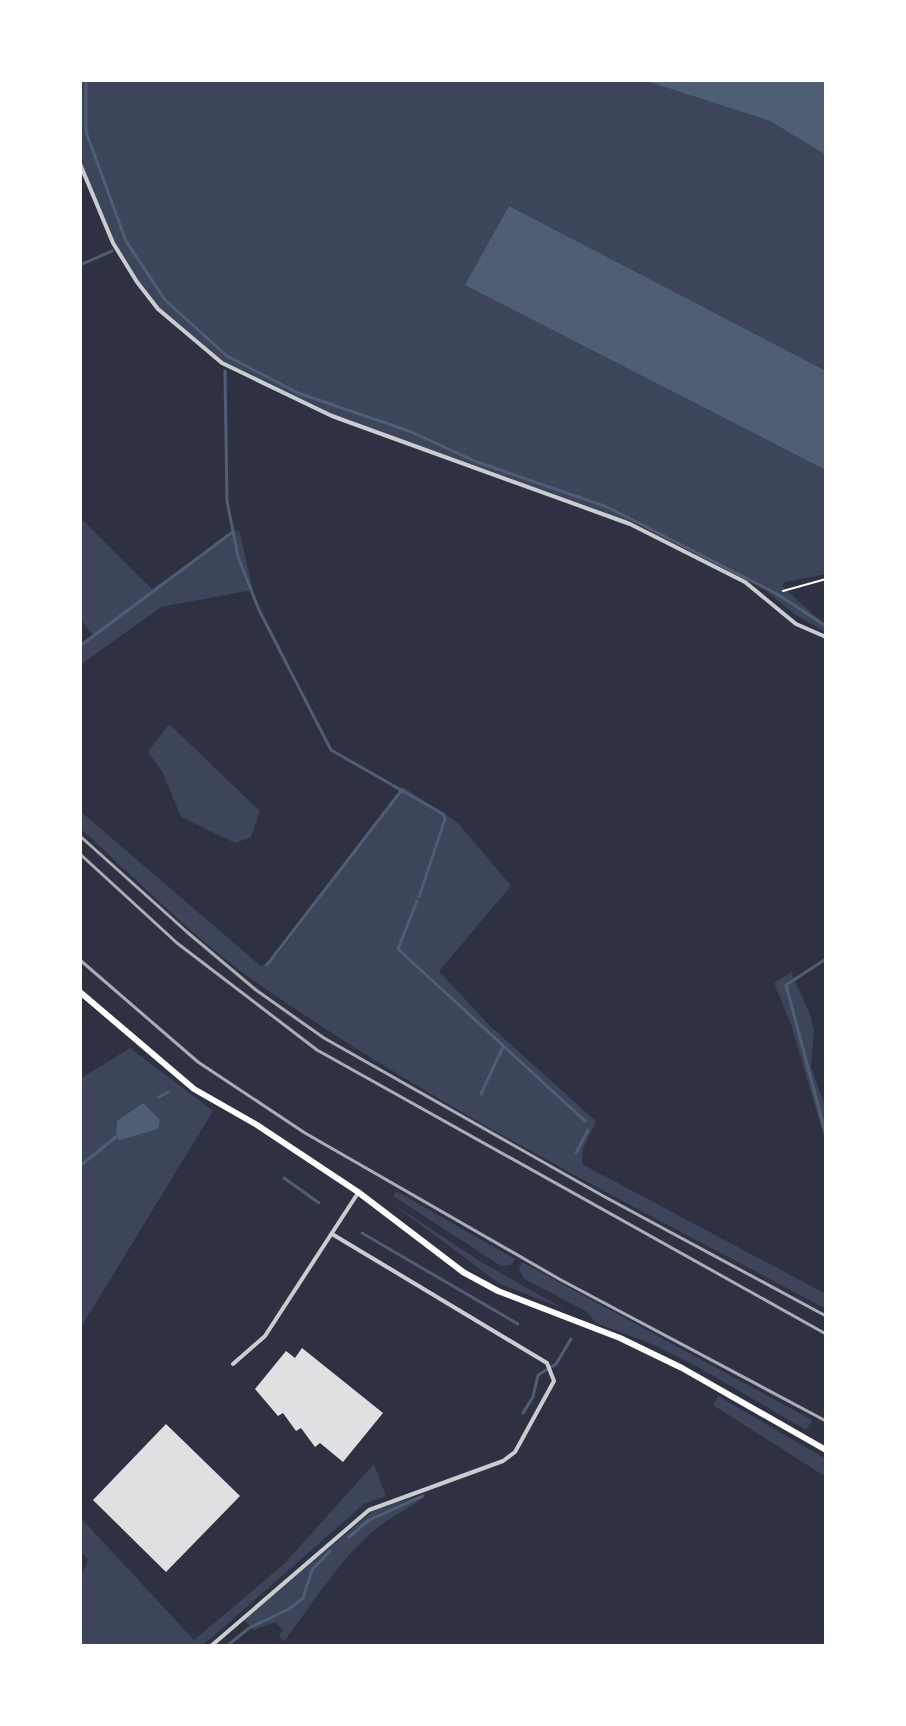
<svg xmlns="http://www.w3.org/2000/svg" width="906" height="1726" font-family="Overpass,sans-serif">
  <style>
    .green { fill: #3c4559 }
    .water { fill: #4f5d75 }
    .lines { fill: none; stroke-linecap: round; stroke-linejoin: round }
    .stream { stroke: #4f5d75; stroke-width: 3 }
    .building { fill: #e0e0e3 }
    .path { stroke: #fff; stroke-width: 2 }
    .minor { stroke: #caccd0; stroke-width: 4 }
    .primary { stroke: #fff; stroke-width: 6 }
    .rail { stroke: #abadb3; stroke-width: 3 }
  </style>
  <rect width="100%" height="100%" fill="#2d3142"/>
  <g class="green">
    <polygon points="80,80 643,80 770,121 826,155 826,574 785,582 782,586 826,626 826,632 794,614 758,584 625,516 630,524 332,416 222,363 158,309 119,254 80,164"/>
    <polygon points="80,517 152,589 239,530 253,590 161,607 80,665 80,648 94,637 80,618"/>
    <polygon points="169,724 260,811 251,837 235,843 181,817 162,771 148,752"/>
    <path d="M403,787L457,822L511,886L439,971L489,1025L596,1121L583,1149L582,1164L826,1294V1309C636,1207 440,1110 263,987C197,942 139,881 80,828V811L261,966L277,956Z"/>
    <polygon points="791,972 810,1014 814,1031 811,1067 826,1109 826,1143 791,1024 774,983"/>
    <polygon points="130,1048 213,1111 80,1329 80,1079"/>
    <polygon points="396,1191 515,1259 511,1265 501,1266 393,1196"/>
    <polygon points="390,1202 480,1261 564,1309 500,1284"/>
    <polygon points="522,1262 812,1420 806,1430 698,1367 649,1343 596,1323 586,1311 524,1279 519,1270"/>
    <polygon points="718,1396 826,1459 826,1477 713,1405"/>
    <polygon points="374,1464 386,1496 364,1504 202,1646 80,1646 80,1580 88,1560 80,1551 80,1517 194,1640 284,1564"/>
    <path d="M421,1495L423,1498C410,1508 394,1515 381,1525C343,1554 314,1602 285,1640L282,1641L279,1634L283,1631L275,1622L254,1630L244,1620L373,1511Z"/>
  </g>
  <g class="water">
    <polygon points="643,80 826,80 826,155 770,121"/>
    <polygon points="509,206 826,371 826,470 465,285"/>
    <polygon points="143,1103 160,1120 158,1129 120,1140 116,1137 117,1121"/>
  </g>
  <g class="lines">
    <g class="stream">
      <polyline points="86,80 86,132 126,241 165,300 227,356 298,393 409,431 477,462 607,507 777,594 826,626"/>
      <polyline points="80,265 112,251"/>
      <polyline points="225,371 227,501 238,557 259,610 331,750 443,814 445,819 419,897"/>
      <polyline points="80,646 234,531"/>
      <polyline points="417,901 398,949 585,1121"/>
      <polyline points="826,959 786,985 826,1135"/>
      <polyline points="267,965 401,791"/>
      <polyline points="481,1094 503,1047"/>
      <polyline points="159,1097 168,1092"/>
      <polyline points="576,1153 588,1130"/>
      <polyline points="80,1166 116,1137"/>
      <polyline points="284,1178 319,1203"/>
      <polyline points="362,1233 518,1324"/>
      <polyline points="523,1413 533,1397 538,1375 556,1364 571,1339"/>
      <polyline points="349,1537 369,1520 423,1496"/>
      <polyline points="227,1646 249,1628 289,1609 303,1598 312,1570 330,1551"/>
    </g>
  </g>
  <g class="building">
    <polygon points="302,1348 383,1413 343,1462 320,1443 315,1447 301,1428 296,1431 283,1413 278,1416 255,1389 286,1351 295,1358"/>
    <polygon points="166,1424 240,1496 166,1572 93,1500"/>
  </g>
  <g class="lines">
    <polyline class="path" points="783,591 826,579"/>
    <g class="minor">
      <polyline points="80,164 113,243 137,282 158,309 222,363 332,416 630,524 745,582 796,624 826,637"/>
      <polyline points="233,1364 265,1336 358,1193"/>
      <polyline points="211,1646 369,1510 503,1461 515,1452 554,1381 547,1363 332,1234"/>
    </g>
    <polyline class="primary" points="80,992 194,1089 257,1125 358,1192 463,1272 498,1291 620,1338 682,1368 826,1450"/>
    <g class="rail">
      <polyline points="80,836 187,932 256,990 324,1038 605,1197 826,1316"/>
      <polyline points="80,854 177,943 317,1050 826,1334"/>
      <polyline points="80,960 198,1062 305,1133 561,1280 826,1421"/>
    </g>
  </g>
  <rect width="906" height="1726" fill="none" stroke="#ffffff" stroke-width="164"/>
</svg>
